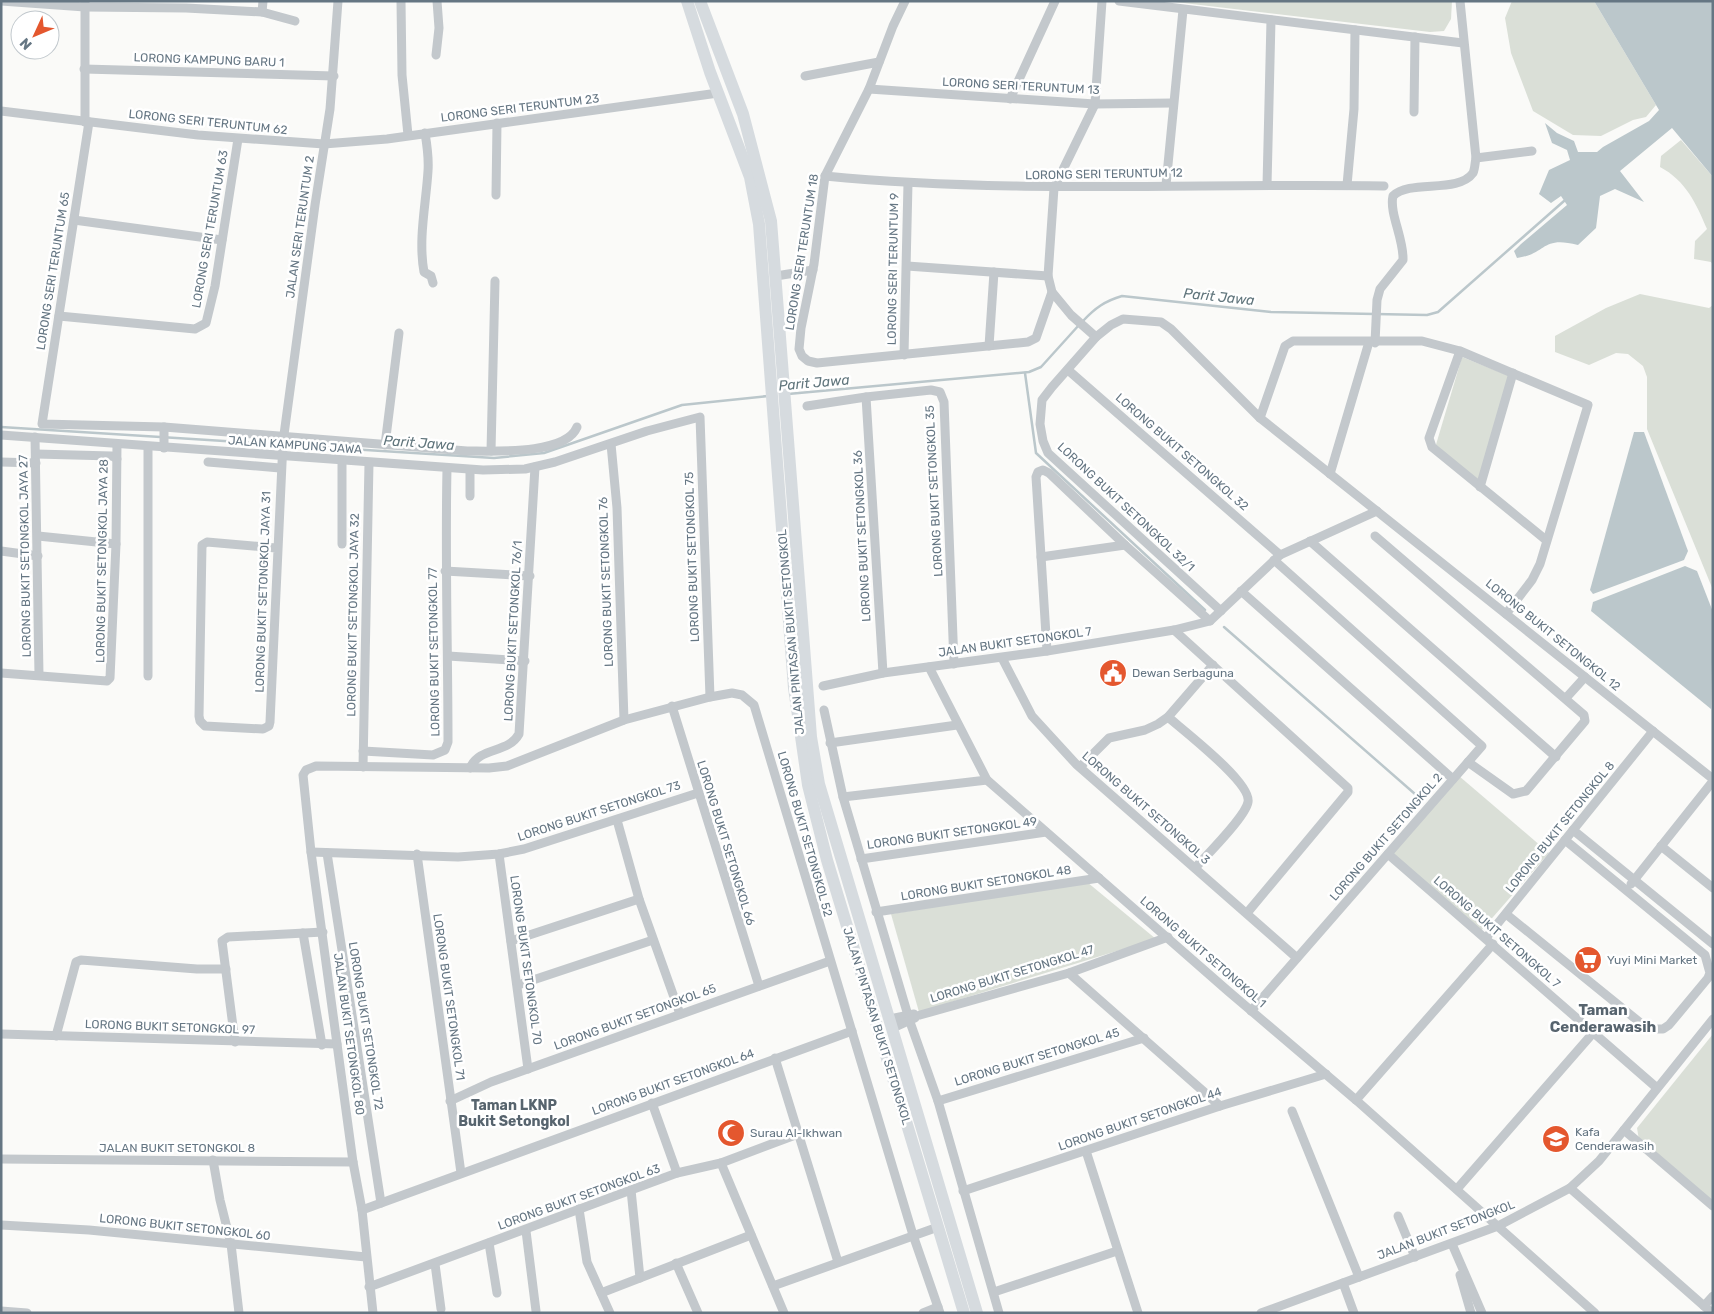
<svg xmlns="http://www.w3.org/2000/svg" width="1714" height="1314" font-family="Rubik,sans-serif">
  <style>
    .green { fill: #dadfd7 }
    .water { fill: #bbc7cb }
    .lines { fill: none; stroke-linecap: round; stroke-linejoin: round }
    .stream { stroke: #bbc7cb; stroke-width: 2.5 }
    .street { stroke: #c3c8cc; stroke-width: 9 }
    .secondary { stroke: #d6dbdf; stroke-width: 12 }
    .labels { text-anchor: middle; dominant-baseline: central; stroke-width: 5; stroke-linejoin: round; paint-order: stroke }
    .street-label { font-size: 12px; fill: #657683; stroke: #fff }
    .poi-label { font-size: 12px; fill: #657683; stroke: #fff; text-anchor: start }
    .water-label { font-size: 14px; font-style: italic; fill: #60757c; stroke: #fff }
    .neighbourhood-label { font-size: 14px; font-weight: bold; fill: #57646e; stroke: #fff }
    .quarter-label { font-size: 15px; font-weight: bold; fill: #57646e; stroke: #fff }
  </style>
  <rect width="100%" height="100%" fill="#fafaf8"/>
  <g class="green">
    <polygon points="1167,1 1452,1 1451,19 1444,31 1430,32"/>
    <polygon points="1512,1 1594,1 1656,105 1646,117 1633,120 1601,136 1573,135 1533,111 1511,53 1505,18"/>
    <path d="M1681,140L1713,177V265L1711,262L1694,259L1695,241L1707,229C1696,203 1686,181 1660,167L1661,156Z"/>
    <polygon points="1640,294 1709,308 1713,305 1713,590 1647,429 1647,377 1643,366 1628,354 1616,353 1589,365 1555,352 1555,336 1606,308"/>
    <polygon points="1462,357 1512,377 1479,485 1435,448"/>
    <polygon points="1459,776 1549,853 1480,932 1392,854"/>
    <polygon points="1087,882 1156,939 919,1012 891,914"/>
    <polygon points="1713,1034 1713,1202 1639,1140 1637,1128"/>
  </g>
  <g class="water">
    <path d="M1594,1H1713V177L1672,128L1620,171L1644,202L1615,189L1600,196L1596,228L1578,245C1541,235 1547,254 1517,258L1514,251L1521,244L1567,205L1561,196L1551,203L1539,194L1549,170L1570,160L1567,150L1552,143L1545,123L1557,133L1574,141L1578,152H1597L1603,147L1649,121L1659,110Z"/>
    <polygon points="1634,432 1644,432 1688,551 1684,560 1593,594 1590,590"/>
    <polygon points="1685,566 1697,571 1713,612 1711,709 1591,611 1593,602"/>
  </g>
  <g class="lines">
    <g class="stream">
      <path d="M1083,321C1095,308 1105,301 1122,296L1271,312L1427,315L1438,312L1564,201"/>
      <polyline points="1025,373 1036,453 1205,610"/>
      <polyline points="788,394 1029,372 1041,367 1079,325"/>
      <polyline points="1,427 494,458 544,453 682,405 768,396"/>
      <polyline points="1224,627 1423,801"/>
    </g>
    <g class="street">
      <polyline points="1,1 85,7 186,8 262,12 263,1"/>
      <polyline points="401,1 402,75 408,135"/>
      <polyline points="905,1 893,26 869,89 825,176 814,264 801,328 799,349 802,356 808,361 817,363 1028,342 1036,338 1052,292"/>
      <polyline points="1119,1 1463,43"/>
      <polyline points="262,12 295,21"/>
      <polyline points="436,55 439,28 437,1"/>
      <polyline points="84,69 334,76"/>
      <polyline points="805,76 879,62"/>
      <polyline points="869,89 1095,104 1172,103"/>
      <polyline points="1010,99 1055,1"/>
      <polyline points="1,111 198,135 324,144 387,139 718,93"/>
      <polyline points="1414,112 1415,37"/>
      <polyline points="85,122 85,1"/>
      <path d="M89,122L42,424L164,427L467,451C493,451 566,455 577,427"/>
      <path d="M425,133C427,145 429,158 428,171C426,204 418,239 424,272L431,276L433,283"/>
      <polyline points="1476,158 1532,151"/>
      <path d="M825,176C1011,194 1198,183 1384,186"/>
      <polyline points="1166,185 1183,10"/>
      <polyline points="1267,185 1271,20"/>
      <polyline points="1347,185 1354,109 1355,30"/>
      <polyline points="496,195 497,123"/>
      <polyline points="74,220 222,240"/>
      <polyline points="907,266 1048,276"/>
      <polyline points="776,276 813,270"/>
      <polyline points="59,316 195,329 206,323 215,286 238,139"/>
      <polyline points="1096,337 1071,315 1052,292 1048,276 1054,188 1095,104 1102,1"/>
      <path d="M1375,343L1377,300L1380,289L1403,260C1404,239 1389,213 1393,196C1410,179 1458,194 1473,173C1475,169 1475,162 1476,158L1460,1"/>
      <polyline points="989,346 994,272"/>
      <polyline points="1460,351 1429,438 1432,447 1546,540"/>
      <polyline points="904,355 908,183"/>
      <polyline points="1068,370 1280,555"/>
      <polyline points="866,397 883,673"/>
      <polyline points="807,406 866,397 931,390 940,392 944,402 954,664"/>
      <polyline points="1260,418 1285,346 1293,341 1422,341 1460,351 1588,405 1540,564 1532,580 1506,614"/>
      <polyline points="1,435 483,470 525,469 555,462 647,431 700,417 710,697"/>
      <polyline points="35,437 39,675"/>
      <polyline points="611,444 617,508 624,720"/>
      <polyline points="385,445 399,333"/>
      <polyline points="164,448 164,427"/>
      <polyline points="491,451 495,281"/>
      <polyline points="36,454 112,456 117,459"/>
      <polyline points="342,461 342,544"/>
      <polyline points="1,462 36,463"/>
      <polyline points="208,462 280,468"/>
      <polyline points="1330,474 1369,342"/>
      <polyline points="1480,487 1513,373"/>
      <polyline points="470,496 470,470"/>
      <polyline points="38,536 116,544"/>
      <polyline points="1375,536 1584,715 1585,721 1526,791 1513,794 1468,762"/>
      <polyline points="1310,541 1556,757"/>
      <polyline points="276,548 207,542 202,545 199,716 200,721 205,726 263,729 269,726 270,722 283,442 315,205 330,109 338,1"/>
      <polyline points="1,551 38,556"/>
      <polyline points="1041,557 1125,545"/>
      <polyline points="445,571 530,576"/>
      <polyline points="1241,591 1453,779"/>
      <polyline points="1221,611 1048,453 1043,441 1040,424 1042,400 1052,387 1096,337 1111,325 1123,319 1161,322 1171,329 1260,418 1713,779"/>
      <polyline points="1174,630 1348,788 1348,792 1247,913"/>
      <polyline points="1047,651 1036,477 1038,472 1043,470 1049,473 1125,545 1210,621"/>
      <polyline points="448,656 525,661"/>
      <polyline points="1002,658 1032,716 1076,764 1297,958"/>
      <polyline points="929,667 987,780 1228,991 1356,1100 1595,1313"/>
      <polyline points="1,673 107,681 110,678 116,544 117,444"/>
      <polyline points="148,676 148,447"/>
      <polyline points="823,686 883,673 1047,651 1174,630 1210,621 1280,555 1377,511"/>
      <polyline points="1566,698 1585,677"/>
      <polyline points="672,706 759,986"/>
      <polyline points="824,710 843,797 910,1022 938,1101 999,1313"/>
      <path d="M1168,717C1184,731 1252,783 1248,802C1246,816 1207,855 1195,868"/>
      <polyline points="830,743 957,725"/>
      <path d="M363,751L433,755L445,750L448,742C448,651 445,560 447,469"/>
      <polyline points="363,767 369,463"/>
      <polyline points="1080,767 1109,738 1145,730 1158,724 1168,717 1213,665"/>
      <path d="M470,768C480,746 508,754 519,734L535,467"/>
      <polyline points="843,797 987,780"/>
      <polyline points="617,820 639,899 680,1014"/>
      <polyline points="1573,830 1713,944"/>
      <polyline points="1661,846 1713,888"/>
      <polyline points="311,852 458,857 499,854 524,849 698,793"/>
      <polyline points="327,853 381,1203"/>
      <polyline points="417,854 461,1173"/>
      <polyline points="499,854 528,1069"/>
      <polyline points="1388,854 1657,1088"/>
      <polyline points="861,859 1046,832"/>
      <polyline points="1631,884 1713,781"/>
      <polyline points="876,912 1099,878"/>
      <polyline points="1506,914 1648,1029 1663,1029 1669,1025 1708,978 1710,973 1705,955 1565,840"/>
      <polyline points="303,933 322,1045"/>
      <polyline points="1486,938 1653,731"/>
      <polyline points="511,941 639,899"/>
      <polyline points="1069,973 1220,1106"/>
      <polyline points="518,985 653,940"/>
      <polyline points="1251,1011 1482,746 1274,560"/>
      <polyline points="920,1015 1069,973 1168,937"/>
      <polyline points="890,1019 914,1014"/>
      <polyline points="893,1028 915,1018"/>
      <polyline points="1,1034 337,1044"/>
      <polyline points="56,1036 76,962 81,960 197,969 226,969"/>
      <polyline points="235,1042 222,941 228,937 323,932"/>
      <polyline points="775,1058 838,1262"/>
      <polyline points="1356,1100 1493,944"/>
      <polyline points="450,1101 491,1082 830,961"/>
      <polyline points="938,1101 1144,1038"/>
      <polyline points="652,1103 677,1173"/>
      <polyline points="1292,1111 1359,1277"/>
      <polyline points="1624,1130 1713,1206"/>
      <polyline points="1086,1151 1138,1313"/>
      <polyline points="1,1159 353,1162"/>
      <polyline points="213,1160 220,1200 231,1244 239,1313"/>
      <polyline points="721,1163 784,1313"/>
      <polyline points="1570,1188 1712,1313"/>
      <polyline points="1457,1189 1593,1033"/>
      <polyline points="631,1190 640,1278"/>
      <polyline points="963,1191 1220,1106 1326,1074"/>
      <polyline points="579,1209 587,1262 610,1313"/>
      <polyline points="362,1210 852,1031"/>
      <polyline points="1398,1216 1415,1257"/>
      <polyline points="1,1225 89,1230 366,1257"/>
      <polyline points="526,1231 536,1311"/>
      <polyline points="489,1243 497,1293"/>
      <polyline points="1452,1244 1482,1313"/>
      <polyline points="676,1263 698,1313"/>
      <polyline points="435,1264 441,1309"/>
      <polyline points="1460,1275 1471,1313"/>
      <polyline points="1343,1283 1354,1313"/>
      <polyline points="773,1286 938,1227"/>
      <polyline points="369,1287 677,1173 721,1163 798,1134"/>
      <polyline points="994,1292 1117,1251"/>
      <polyline points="601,1293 751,1235"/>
      <polyline points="1704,1306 1713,1296"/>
      <polyline points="1,1311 27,1313"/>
      <polyline points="373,1313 362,1210 353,1162 311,852 303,775 306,770 316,766 489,768 507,766 624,720 710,697 732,693 742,695 754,705 913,1235 940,1313"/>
      <polyline points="923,1313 938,1307"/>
      <polyline points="1261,1313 1498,1226 1570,1188 1599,1161 1713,1019"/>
    </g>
    <g class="secondary">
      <polyline points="687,1 710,72 750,177 759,224 794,688 808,785 827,860 964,1313"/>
      <polyline points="700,1 743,114 771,221 807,685 811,737 819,784 977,1313"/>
    </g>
  </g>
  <defs>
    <g id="civic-disc" transform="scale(1.4375)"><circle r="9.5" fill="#e4572e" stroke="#fff"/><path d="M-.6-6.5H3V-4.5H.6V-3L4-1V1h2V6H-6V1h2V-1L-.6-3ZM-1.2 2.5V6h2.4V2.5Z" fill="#fff"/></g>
    <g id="supermarket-disc" transform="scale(1.4375)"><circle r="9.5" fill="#e4572e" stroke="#fff"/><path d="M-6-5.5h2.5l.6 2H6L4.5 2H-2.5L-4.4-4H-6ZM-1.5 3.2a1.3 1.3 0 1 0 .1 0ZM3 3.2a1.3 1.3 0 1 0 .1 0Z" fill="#fff"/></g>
    <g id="mosque-disc" transform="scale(1.4375)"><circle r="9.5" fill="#e4572e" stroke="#fff"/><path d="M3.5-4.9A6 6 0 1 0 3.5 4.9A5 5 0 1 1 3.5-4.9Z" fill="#fff"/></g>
    <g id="school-disc" transform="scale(1.4375)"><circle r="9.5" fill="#e4572e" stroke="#fff"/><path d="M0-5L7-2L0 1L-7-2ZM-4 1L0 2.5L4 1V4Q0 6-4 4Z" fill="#fff"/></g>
  </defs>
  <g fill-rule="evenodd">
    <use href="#civic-disc" x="1113" y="673"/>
    <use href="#supermarket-disc" x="1588" y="960"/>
    <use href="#mosque-disc" x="731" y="1133"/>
    <use href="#school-disc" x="1556" y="1139"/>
  </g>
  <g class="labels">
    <g class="street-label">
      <text transform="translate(209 60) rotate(2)">LORONG KAMPUNG BARU 1</text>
      <text transform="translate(1021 86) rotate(3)">LORONG SERI TERUNTUM 13</text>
      <text transform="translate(520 108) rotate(-7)">LORONG SERI TERUNTUM 23</text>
      <text transform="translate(208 122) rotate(6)">LORONG SERI TERUNTUM 62</text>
      <text transform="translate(1104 174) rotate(-1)">LORONG SERI TERUNTUM 12</text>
      <text transform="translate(300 227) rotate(-82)">JALAN SERI TERUNTUM 2</text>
      <text transform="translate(210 229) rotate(-80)">LORONG SERI TERUNTUM 63</text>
      <text transform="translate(802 252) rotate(-81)">LORONG SERI TERUNTUM 18</text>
      <text transform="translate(893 269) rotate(-89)">LORONG SERI TERUNTUM 9</text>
      <text transform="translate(53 271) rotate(-81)">LORONG SERI TERUNTUM 65</text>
      <text transform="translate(295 445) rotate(4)">JALAN KAMPUNG JAWA</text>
      <text transform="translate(1182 452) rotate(41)">LORONG BUKIT SETONGKOL 32</text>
      <text transform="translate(934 491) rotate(-93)">LORONG BUKIT SETONGKOL 35</text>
      <text transform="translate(1126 507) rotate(43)">LORONG BUKIT SETONGKOL 32/1</text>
      <text transform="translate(862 536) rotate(-93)">LORONG BUKIT SETONGKOL 36</text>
      <text transform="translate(25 556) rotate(-91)">LORONG BUKIT SETONGKOL JAYA 27</text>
      <text transform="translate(692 557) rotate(-92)">LORONG BUKIT SETONGKOL 75</text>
      <text transform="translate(102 561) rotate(-89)">LORONG BUKIT SETONGKOL JAYA 28</text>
      <text transform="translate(606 582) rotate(-92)">LORONG BUKIT SETONGKOL 76</text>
      <text transform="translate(263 592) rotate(-88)">LORONG BUKIT SETONGKOL JAYA 31</text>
      <text transform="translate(353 615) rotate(-89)">LORONG BUKIT SETONGKOL JAYA 32</text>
      <text transform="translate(513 631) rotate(-87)">LORONG BUKIT SETONGKOL 76/1</text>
      <text transform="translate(791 632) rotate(-95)">JALAN PINTASAN BUKIT SETONGKOL</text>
      <text transform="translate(1553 635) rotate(39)">LORONG BUKIT SETONGKOL 12</text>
      <text transform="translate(1015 642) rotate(-8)">JALAN BUKIT SETONGKOL 7</text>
      <text transform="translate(434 652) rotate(-91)">LORONG BUKIT SETONGKOL 77</text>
      <text transform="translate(1146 808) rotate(41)">LORONG BUKIT SETONGKOL 3</text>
      <text transform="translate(599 811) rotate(-18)">LORONG BUKIT SETONGKOL 73</text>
      <text transform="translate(1560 827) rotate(-51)">LORONG BUKIT SETONGKOL 8</text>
      <text transform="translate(952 833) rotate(-8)">LORONG BUKIT SETONGKOL 49</text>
      <text transform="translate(805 834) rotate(74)">LORONG BUKIT SETONGKOL 52</text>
      <text transform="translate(1386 837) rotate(-49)">LORONG BUKIT SETONGKOL 2</text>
      <text transform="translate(726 843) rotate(73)">LORONG BUKIT SETONGKOL 66</text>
      <text transform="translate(986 883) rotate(-9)">LORONG BUKIT SETONGKOL 48</text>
      <text transform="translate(1497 932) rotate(41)">LORONG BUKIT SETONGKOL 7</text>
      <text transform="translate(1203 952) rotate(41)">LORONG BUKIT SETONGKOL 1</text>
      <text transform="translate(526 960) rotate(82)">LORONG BUKIT SETONGKOL 70</text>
      <text transform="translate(1012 974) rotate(-17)">LORONG BUKIT SETONGKOL 47</text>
      <text transform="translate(449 997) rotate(82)">LORONG BUKIT SETONGKOL 71</text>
      <text transform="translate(635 1017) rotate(-20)">LORONG BUKIT SETONGKOL 65</text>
      <text transform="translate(366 1026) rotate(81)">LORONG BUKIT SETONGKOL 72</text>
      <text transform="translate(877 1026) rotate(73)">JALAN PINTASAN BUKIT SETONGKOL</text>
      <text transform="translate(170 1027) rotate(2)">LORONG BUKIT SETONGKOL 97</text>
      <text transform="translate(349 1034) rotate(82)">JALAN BUKIT SETONGKOL 80</text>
      <text transform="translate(1037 1057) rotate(-17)">LORONG BUKIT SETONGKOL 45</text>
      <text transform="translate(673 1082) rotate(-20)">LORONG BUKIT SETONGKOL 64</text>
      <text transform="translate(1140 1119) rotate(-19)">LORONG BUKIT SETONGKOL 44</text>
      <text x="177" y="1148">JALAN BUKIT SETONGKOL 8</text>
      <text transform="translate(579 1197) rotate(-20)">LORONG BUKIT SETONGKOL 63</text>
      <text transform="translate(185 1227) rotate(6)">LORONG BUKIT SETONGKOL 60</text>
      <text transform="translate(1446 1230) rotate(-21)">JALAN BUKIT SETONGKOL</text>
    </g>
    <g class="poi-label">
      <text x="1132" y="673">Dewan Serbaguna</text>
      <text x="1607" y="960">Yuyi Mini Market</text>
      <text x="1575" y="1132">Kafa<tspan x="1575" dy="14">Cenderawasih</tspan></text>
      <text x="750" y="1133">Surau Al-Ikhwan</text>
    </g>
    <g class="water-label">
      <text transform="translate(1219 297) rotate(6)">Parit Jawa</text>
      <text transform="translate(814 383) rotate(-5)">Parit Jawa</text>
      <text transform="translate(419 443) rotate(4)">Parit Jawa</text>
    </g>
    <g class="neighbourhood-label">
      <text x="514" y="1105">Taman LKNP<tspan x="514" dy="16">Bukit Setongkol</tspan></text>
    </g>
    <g class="quarter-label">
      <text x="1603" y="1010">Taman<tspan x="1603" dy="17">Cenderawasih</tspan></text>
    </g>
  </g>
  <rect width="1714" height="1314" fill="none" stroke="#657683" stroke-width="5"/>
  <g transform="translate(35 35) rotate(226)"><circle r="24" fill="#ffffff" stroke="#c1c8cd"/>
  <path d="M0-4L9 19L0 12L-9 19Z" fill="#e4572e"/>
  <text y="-8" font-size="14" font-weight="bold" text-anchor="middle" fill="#657683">N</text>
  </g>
</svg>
